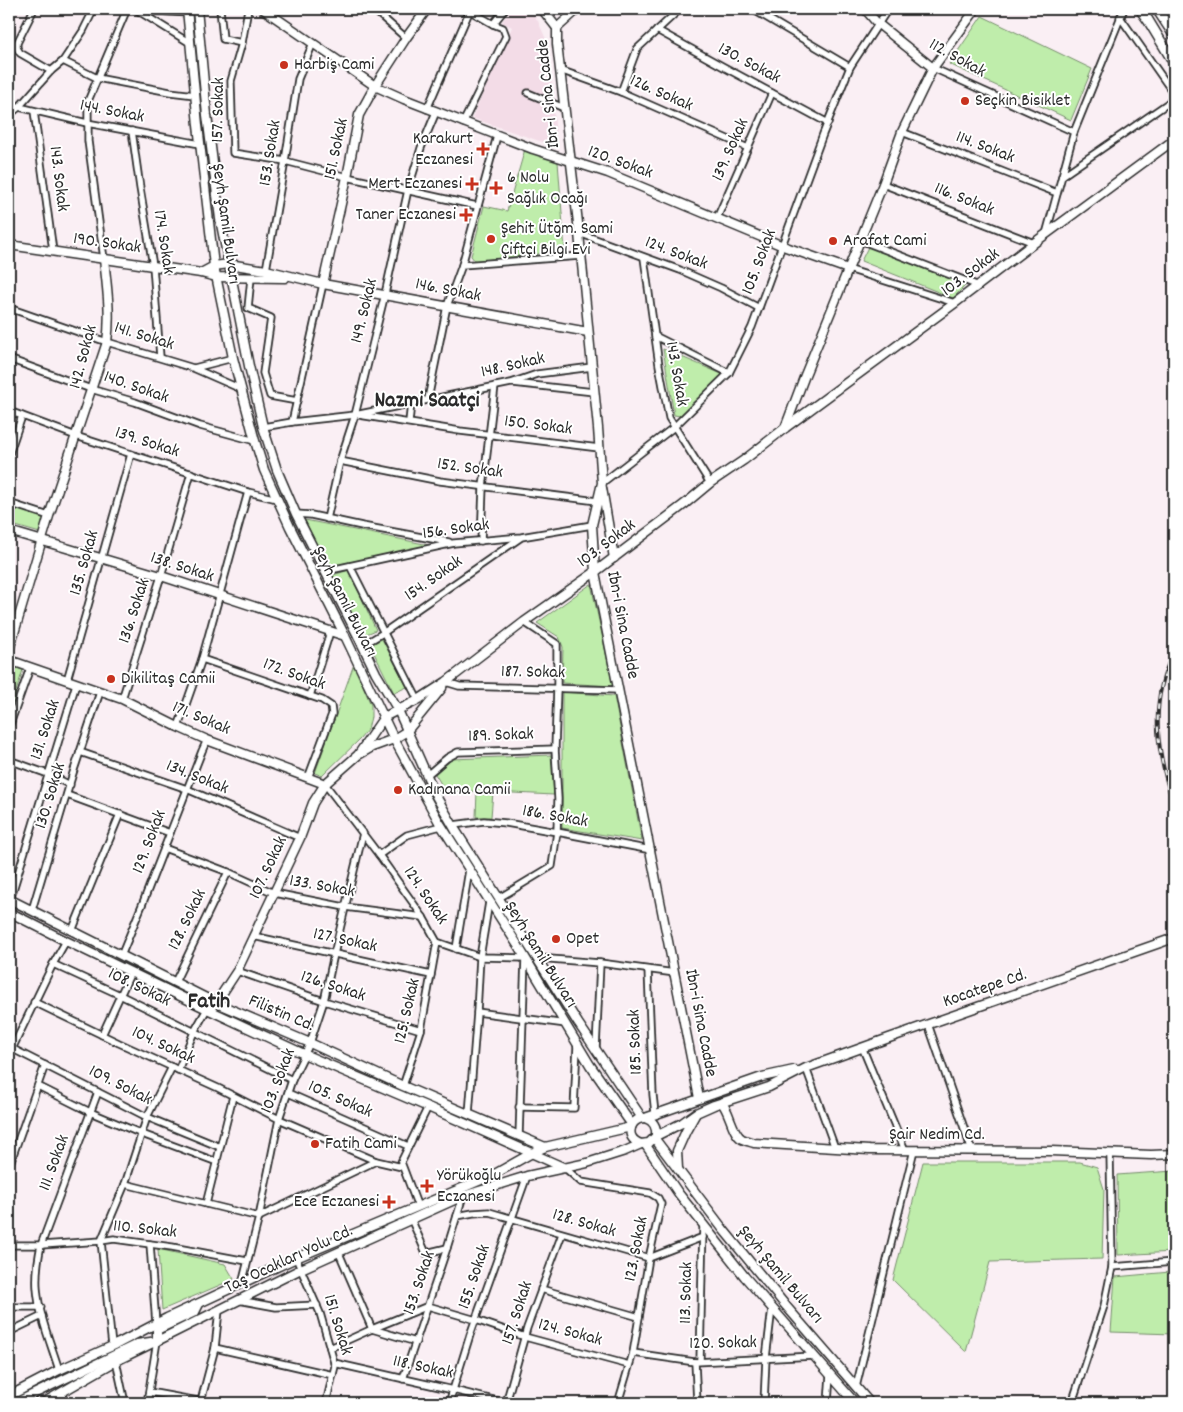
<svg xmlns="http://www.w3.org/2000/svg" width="1183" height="1412" font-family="Dekko,sans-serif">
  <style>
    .built { fill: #f3dce7 }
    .green { fill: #bfedab; stroke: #758c6b }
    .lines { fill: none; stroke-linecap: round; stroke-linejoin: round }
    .street-casing { stroke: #2b2b2b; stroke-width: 9 }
    .secondary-casing { stroke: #2b2b2b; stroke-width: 11 }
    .primary-casing { stroke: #2b2b2b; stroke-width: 12 }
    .street { stroke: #fff; stroke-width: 5.5 }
    .secondary { stroke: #fff; stroke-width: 8 }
    .primary { stroke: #fff; stroke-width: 9 }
    .rail-casing { stroke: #2b2b2b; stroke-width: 4 }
    .rail { stroke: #fff; stroke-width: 2; stroke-dasharray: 5.5; stroke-linecap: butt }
    .poi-dot { fill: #c8321e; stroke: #fff; stroke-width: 2 }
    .labels { text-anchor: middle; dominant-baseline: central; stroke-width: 4; stroke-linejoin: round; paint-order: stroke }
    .street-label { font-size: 18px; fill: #2b2b2b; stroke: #fff }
    .poi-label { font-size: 18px; fill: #2b2b2b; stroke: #fff; text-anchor: start }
    .district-label { font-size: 22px; font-weight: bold; fill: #2b2b2b; stroke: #fff }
  </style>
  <rect width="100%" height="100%" fill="#faeff4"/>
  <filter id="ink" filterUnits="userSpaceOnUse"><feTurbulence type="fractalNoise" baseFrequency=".02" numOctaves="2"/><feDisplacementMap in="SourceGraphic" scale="10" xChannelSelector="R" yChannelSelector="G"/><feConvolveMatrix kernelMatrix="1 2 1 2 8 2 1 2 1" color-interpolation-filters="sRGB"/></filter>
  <g filter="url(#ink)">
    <polygon class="built" points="511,9 529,9 538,21 548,44 557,147 472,118 512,27 502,22"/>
    <g class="green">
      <polygon points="982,16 1092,69 1071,120 949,64"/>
      <polygon points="525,149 558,162 565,251 475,261 471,256 484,206 507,211"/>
      <polygon points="869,245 969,282 953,298 861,261"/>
      <polygon points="663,349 724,375 680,416 674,415"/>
      <polygon points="9,506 45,517 40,533 9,524"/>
      <polygon points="305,520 429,545 327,567"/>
      <polygon points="349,570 376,630 362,636 333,575"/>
      <polygon points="591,584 613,686 562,683 563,647 559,637 537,623"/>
      <polygon points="382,639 407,687 394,693 370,645"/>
      <polygon points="354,664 371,705 371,717 368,729 360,739 322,776 315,773"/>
      <polygon points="9,665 23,670 9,713"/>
      <polygon points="562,692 614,696 642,841 562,828"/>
      <polygon points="551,755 554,795 493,792 491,817 476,817 477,791 446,792 435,774 452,759"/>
      <polygon points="923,1162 1080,1162 1097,1167 1104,1189 1102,1259 990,1262 966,1352 893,1280"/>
      <polygon points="1174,1171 1174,1252 1118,1255 1117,1175"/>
      <polygon points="158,1249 225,1264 234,1279 162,1310"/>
      <polygon points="1170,1272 1174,1279 1174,1334 1111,1332 1115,1277"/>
    </g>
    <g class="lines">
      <g class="street-casing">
        <g id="street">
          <polyline points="34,9 17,43 17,48 20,53 51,71"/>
          <polyline points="135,9 190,43"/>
          <polyline points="220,9 223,39 242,43"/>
          <polyline points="248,9 242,43 231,81 233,153 285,161 347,177 477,206"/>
          <polyline points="373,9 406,38"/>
          <polyline points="467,9 493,24"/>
          <polyline points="752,9 850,67"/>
          <polyline points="138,10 188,13"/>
          <polyline points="1120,17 1174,94"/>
          <polyline points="657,30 722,66 828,123"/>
          <polyline points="63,61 97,78 170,92 195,95"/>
          <polyline points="933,68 1074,132"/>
          <polyline points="560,70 621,92 748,148"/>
          <polyline points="621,92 637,49 680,9"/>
          <polyline points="528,93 564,108"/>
          <polyline points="19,107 87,123 200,144"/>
          <polyline points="427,109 470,10"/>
          <polyline points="34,111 53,251"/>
          <polyline points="9,115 19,107 51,71 63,61 83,31 94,9"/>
          <polyline points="463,123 506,36 503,28 493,24 505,9"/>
          <polyline points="132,131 140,188 153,266 160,357"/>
          <polyline points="902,132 1057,193"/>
          <polyline points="1062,176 1174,99"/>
          <polyline points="883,184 1034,243"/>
          <polyline points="717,218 772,93"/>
          <polyline points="579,233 680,270 721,288 759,308"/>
          <polyline points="1046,234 1074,132 1124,9"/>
          <polyline points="860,240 979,286"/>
          <polyline points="644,258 659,365 669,418 710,483"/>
          <polyline points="104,259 88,141 88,101 127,9"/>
          <polyline points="462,265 581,256"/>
          <polyline points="848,269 955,303"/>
          <polyline points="266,270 285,161 298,79 313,43"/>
          <polyline points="251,278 248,308 271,318 263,373 270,396 297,401"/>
          <polyline points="9,308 107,342 193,368 241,389"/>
          <polyline points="655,336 729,373"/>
          <polyline points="9,359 91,389 135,402 200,426 255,441"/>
          <polyline points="194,368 233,358"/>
          <polyline points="513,383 594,392"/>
          <polyline points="428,399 447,306 462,265 497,136"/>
          <polyline points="9,411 76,436 248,492 277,499"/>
          <polyline points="359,415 460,431 599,448"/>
          <polyline points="292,422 323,284"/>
          <polyline points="409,422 411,403"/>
          <polyline points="263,427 292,422 355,415 511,383 537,374 592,367"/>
          <polyline points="9,454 22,416"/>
          <polyline points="340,461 440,481 597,501"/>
          <polyline points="602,483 674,427 729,373 752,327 823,134 850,67 888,9"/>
          <polyline points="9,503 49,516"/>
          <polyline points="296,514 311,515 362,526 449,542"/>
          <polyline points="327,519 340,461 355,415 385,294 408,190 421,148 436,112"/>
          <polyline points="481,541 483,487 495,386"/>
          <polyline points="350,566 418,700"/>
          <polyline points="326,571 454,543 521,537 592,525"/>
          <polyline points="363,645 383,633 520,538"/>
          <polyline points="202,659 322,700 331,706 332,714 308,778"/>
          <polyline points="67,680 131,454"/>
          <polyline points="446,682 459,686 619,690"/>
          <polyline points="310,696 330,632"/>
          <polyline points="122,699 161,576 191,473"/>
          <polyline points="9,727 30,668"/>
          <polyline points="178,727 202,659 248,492"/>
          <polyline points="80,752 187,789 300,838"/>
          <polyline points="9,760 48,774 70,785"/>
          <polyline points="427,775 447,758 458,752 555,749"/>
          <polyline points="325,784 379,855 407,835 441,826"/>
          <polyline points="67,795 170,833"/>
          <polyline points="453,825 484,821 506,823 557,832 651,850"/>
          <polyline points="164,848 228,872 274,893 345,907 423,917"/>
          <polyline points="379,855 423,917 437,942 480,957 525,958 519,1136"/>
          <polyline points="499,898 552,866 557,832 558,799 555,749 557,688 557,644 524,622"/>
          <polyline points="10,900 76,684"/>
          <polyline points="32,910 73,773 100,692"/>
          <polyline points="9,922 13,914"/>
          <polyline points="72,931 120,814"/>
          <polyline points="253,936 431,975"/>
          <polyline points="456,949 469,870"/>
          <polyline points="121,956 142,905 202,751 207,740"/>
          <polyline points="538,958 600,963 675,973"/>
          <polyline points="53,964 120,995 292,1080"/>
          <polyline points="648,970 653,1095 655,1113"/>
          <polyline points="237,971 324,1001 421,1030"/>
          <polyline points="175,982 228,872"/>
          <polyline points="34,1002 119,1043 218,1088 279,1119 376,1161 402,1167"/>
          <polyline points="477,1012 566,1024"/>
          <polyline points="928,1024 972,1151"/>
          <polyline points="102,1035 131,972"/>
          <polyline points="9,1047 147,1117 220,1147"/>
          <polyline points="862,1047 905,1150"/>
          <polyline points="12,1049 53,964 66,941"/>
          <polyline points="596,1049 600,963"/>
          <polyline points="806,1068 835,1148"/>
          <polyline points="178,1070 194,1032 207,1009"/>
          <polyline points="38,1086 90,1112 142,1134 217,1162"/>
          <polyline points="403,1086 421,1030 437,942"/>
          <polyline points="288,1093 408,1146"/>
          <polyline points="519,1107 574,1108 577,1046"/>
          <polyline points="469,1114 477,1012 480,957 489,902"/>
          <polyline points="1110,1153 1112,1267"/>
          <polyline points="9,1166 45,1065"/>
          <polyline points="565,1168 581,1182 650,1193 658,1198 661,1204 649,1258 633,1353 618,1403"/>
          <polyline points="125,1184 259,1217 376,1161"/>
          <polyline points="206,1204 233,1096"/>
          <polyline points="418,1207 401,1162 428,1107"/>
          <polyline points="457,1216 473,1213 489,1212 649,1258 703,1237"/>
          <polyline points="411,1219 426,1253 447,1248"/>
          <polyline points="150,1244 156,1324"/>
          <polyline points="9,1245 41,1245 101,1241 114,1239 172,1247 247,1261"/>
          <polyline points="339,1253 372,1329"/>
          <polyline points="296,1258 320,1313 335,1366 326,1403"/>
          <polyline points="242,1284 259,1217 279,1119 292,1080 310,1043 324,1001 334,954 363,833"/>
          <polyline points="541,1289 639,1317"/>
          <polyline points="238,1300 276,1307 317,1305"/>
          <polyline points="9,1307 41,1307"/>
          <polyline points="372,1329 416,1342"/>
          <polyline points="9,1332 42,1316"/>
          <polyline points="112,1346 101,1241 125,1184 147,1117 172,1067"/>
          <polyline points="215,1348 333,1375"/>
          <polyline points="330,1348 372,1329 428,1306 476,1320 525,1337 629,1365"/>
          <polyline points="633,1353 695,1362 814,1356"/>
          <polyline points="116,1361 125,1403"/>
          <polyline points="700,1361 703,1225"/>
          <polyline points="695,1362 697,1403"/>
          <polyline points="334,1363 453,1390 506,1403"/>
          <path d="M59,1370C51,1344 39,1316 37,1288C36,1273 38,1259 41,1245L98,1092"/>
          <polyline points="403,1379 447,1248 463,1196"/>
          <polyline points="856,1387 914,1150"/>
          <polyline points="149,1392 209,1403"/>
          <polyline points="62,1393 63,1403"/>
          <polyline points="201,1401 215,1348 219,1310"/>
          <polyline points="147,1403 157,1341"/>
          <polyline points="449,1403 470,1335 527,1176"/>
          <polyline points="506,1403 527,1328 562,1234"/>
          <polyline points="764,1403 766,1358 772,1308"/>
          <polyline points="828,1403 830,1375"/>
          <polyline points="1072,1403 1104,1306 1112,1267 1174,1262"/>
        </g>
      </g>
      <g class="secondary-casing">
        <g id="secondary">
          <path d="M187,9L198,125L214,266L233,358L255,441L264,470L290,527L345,636L394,739L439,822L517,944L590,1065L632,1125C628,1134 632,1141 641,1144"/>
          <polyline points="197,9 207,115 220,219 249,366 263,427 277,470 296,514 357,634 376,673 398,710 436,796 456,831 578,1023 642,1118"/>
          <polyline points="263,9 375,86 404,99 533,149 608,173 783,246 848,269"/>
          <polyline points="542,9 557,28 557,44 578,223 598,428 602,483 592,525 595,572 699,1098"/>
          <polyline points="865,9 877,23 933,68"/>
          <polyline points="557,28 578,9"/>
          <polyline points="9,245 201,273 216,277 285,278"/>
          <polyline points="201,273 214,266 229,264 266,270 323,284 588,332"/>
          <polyline points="323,284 347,177 359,115 375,86 406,38 427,9"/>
          <polyline points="785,428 805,375 883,184 902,132 933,68 976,9"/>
          <polyline points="602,488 614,558"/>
          <polyline points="9,531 161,576 345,636"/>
          <path d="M9,650L49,516L107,342C111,314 107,287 104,259"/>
          <polyline points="9,660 122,699 178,727 207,740 325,784"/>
          <polyline points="360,754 372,747 394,739 407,731 442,688"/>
          <polyline points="9,899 216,1003 310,1043 403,1086 545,1147"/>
          <polyline points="9,912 66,941 207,1009 306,1055 428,1107 565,1168"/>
          <polyline points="207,1009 216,1003 237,971 300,838 313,803 325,784 358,755 384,717 418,700 446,682 524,622 595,572 686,503 710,483 744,460 785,428 955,303 1034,243 1174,140"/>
          <path d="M722,1103C730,1112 732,1133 742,1139C746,1141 751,1142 754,1143L869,1150L1051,1151L1151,1155L1174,1154"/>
          <path d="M645,1118C654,1121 657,1127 656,1136"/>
          <path d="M632,1125C635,1120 640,1118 645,1118L762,1077L794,1070"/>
          <polyline points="655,1139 723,1229 786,1306 870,1403"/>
          <polyline points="645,1144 679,1194 745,1277 855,1403"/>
          <polyline points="678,1169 677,1151 686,1131 695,1115"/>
          <polyline points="9,1396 59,1370 119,1343 167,1318 296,1258 493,1175 532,1153 545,1147 631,1127"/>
          <polyline points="15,1403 137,1344 157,1341 301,1269 463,1196 527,1176 587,1163 625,1151 641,1144 649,1143 656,1136 682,1123 696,1113 714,1105 769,1087 806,1068 889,1038 1174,938"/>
          <polyline points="43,1403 116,1361 157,1341 157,1330 195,1312 199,1304"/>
        </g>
      </g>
      <g class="primary-casing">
        <g id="primary">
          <polyline points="1140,9 1148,20 1174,63"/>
          <polyline points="1157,9 1174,35"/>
        </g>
      </g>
      <use href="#street" class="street"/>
      <use href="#secondary" class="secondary"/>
      <use href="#primary" class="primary"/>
      <g class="rail-casing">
        <path id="rail" d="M1174,652C1148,702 1157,754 1174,805"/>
      </g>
      <use href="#rail" class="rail"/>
    </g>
  </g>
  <g class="poi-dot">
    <circle cx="284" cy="65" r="5"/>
    <circle cx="965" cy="101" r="5"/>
    <path d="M480.5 141.5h5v5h5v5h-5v5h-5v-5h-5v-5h5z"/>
    <path d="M469.5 176.5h5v5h5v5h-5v5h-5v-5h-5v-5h5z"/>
    <path d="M493.5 180.5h5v5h5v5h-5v5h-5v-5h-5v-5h5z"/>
    <path d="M463.5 207.5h5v5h5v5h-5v5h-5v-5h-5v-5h5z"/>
    <circle cx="491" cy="239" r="5"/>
    <circle cx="833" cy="241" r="5"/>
    <circle cx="111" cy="679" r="5"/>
    <circle cx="398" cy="790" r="5"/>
    <circle cx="556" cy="939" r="5"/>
    <circle cx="315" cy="1144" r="5"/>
    <path d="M424.5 1178.5h5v5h5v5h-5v5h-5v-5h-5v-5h5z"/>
    <path d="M386.5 1194.5h5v5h5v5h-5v5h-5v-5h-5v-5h5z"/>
  </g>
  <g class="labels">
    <g class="street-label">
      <text transform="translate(957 59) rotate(29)">112. Sokak</text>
      <text transform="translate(749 64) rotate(28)">130. Sokak</text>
      <text transform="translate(549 94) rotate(-96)">Ibn-i Sina Cadde</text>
      <text transform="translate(661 94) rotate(24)">126. Sokak</text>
      <text transform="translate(219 110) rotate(-89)">157. Sokak</text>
      <text transform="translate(112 112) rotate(11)">144. Sokak</text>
      <text transform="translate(985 148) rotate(21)">114. Sokak</text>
      <text transform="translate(337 149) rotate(-78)">151. Sokak</text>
      <text transform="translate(731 150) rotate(-66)">139. Sokak</text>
      <text transform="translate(271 153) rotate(-81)">153. Sokak</text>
      <text transform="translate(620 163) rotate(20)">120. Sokak</text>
      <text transform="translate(58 179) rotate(83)">143. Sokak</text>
      <text transform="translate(964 200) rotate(22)">116. Sokak</text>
      <text transform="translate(225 224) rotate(82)">Şeyh Şamil Bulvarı</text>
      <text transform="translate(163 242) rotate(81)">174. Sokak</text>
      <text transform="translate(107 244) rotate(8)">190. Sokak</text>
      <text transform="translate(676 254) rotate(21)">124. Sokak</text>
      <text transform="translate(760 262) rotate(-69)">105. Sokak</text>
      <text transform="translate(971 273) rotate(-37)">103. Sokak</text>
      <text transform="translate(448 291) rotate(11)">146. Sokak</text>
      <text transform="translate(365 311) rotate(-76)">149. Sokak</text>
      <text transform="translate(144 337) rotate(17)">141. Sokak</text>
      <text transform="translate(84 357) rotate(-75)">142. Sokak</text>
      <text transform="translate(513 366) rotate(-13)">148. Sokak</text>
      <text transform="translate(676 374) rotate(80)">143. Sokak</text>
      <text transform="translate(136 388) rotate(19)">140. Sokak</text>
      <text transform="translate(538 426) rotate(7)">150. Sokak</text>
      <text transform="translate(147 443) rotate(18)">139. Sokak</text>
      <text transform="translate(470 469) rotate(8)">152. Sokak</text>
      <text transform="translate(456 530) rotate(-8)">156. Sokak</text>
      <text transform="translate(607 544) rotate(-37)">103. Sokak</text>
      <text transform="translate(85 563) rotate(-74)">135. Sokak</text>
      <text transform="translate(182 568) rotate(18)">138. Sokak</text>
      <text transform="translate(434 579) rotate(-35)">154. Sokak</text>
      <text transform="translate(344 602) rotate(63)">Şeyh Şamil Bulvarı</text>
      <text transform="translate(135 611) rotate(-72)">136. Sokak</text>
      <text transform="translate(622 625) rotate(79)">Ibn-i Sina Cadde</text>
      <text transform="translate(533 673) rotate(1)">187. Sokak</text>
      <text transform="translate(294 675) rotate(20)">172. Sokak</text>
      <text transform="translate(201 719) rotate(23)">171. Sokak</text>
      <text transform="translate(46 730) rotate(-72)">131. Sokak</text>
      <text transform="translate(501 736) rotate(-2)">189. Sokak</text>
      <text transform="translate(197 778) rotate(22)">134. Sokak</text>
      <text transform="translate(51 796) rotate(-73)">130. Sokak</text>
      <text transform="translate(555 817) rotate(10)">186. Sokak</text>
      <text transform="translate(150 842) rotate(-69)">129. Sokak</text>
      <text transform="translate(269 868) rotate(-65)">107. Sokak</text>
      <text transform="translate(322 887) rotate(10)">133. Sokak</text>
      <text transform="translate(425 896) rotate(56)">124. Sokak</text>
      <text transform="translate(188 920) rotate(-64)">128. Sokak</text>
      <text transform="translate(345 941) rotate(12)">127. Sokak</text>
      <text transform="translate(540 955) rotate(58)">Şeyh Şamil Bulvarı</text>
      <text transform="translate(333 987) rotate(18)">126. Sokak</text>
      <text transform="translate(139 988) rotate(26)">108. Sokak</text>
      <text transform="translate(985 989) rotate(-19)">Kocatepe Cd.</text>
      <text transform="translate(408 1011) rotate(-77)">125. Sokak</text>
      <text transform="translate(281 1014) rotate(23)">Filistin Cd.</text>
      <text transform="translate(700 1023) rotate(79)">Ibn-i Sina Cadde</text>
      <text transform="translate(636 1042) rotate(-92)">185. Sokak</text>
      <text transform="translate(163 1046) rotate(25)">104. Sokak</text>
      <text transform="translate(279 1081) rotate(-69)">103. Sokak</text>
      <text transform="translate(120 1086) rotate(27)">109. Sokak</text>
      <text transform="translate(340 1100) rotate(24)">105. Sokak</text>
      <text x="937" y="1135">Şair Nedim Cd.</text>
      <text transform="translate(55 1163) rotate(-70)">111. Sokak</text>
      <text transform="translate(584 1224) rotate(16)">128. Sokak</text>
      <text transform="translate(145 1230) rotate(6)">110. Sokak</text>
      <text transform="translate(637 1249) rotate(-79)">123. Sokak</text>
      <text transform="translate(289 1260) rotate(-25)">Taş Ocakları Yolu Cd.</text>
      <text transform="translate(780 1275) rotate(50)">Şeyh Şamil Bulvarı</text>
      <text transform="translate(475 1277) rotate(-71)">155. Sokak</text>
      <text transform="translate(420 1283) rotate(-71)">153. Sokak</text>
      <text transform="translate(687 1293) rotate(-89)">113. Sokak</text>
      <text transform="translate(518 1313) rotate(-72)">157. Sokak</text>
      <text transform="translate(337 1325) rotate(73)">151. Sokak</text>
      <text transform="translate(570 1333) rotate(15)">124. Sokak</text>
      <text transform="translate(723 1344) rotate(-1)">120. Sokak</text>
      <text transform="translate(423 1368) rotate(12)">118. Sokak</text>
    </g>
    <g class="poi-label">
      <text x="294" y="65">Harbiş Cami</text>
      <text x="975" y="101">Seçkin Bisiklet</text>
      <text x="473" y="139" text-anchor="end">Karakurt<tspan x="473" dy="21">Eczanesi</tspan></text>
      <text x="507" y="178">6 Nolu<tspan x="507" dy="21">Sağlık Ocağı</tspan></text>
      <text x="462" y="184" text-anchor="end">Mert Eczanesi</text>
      <text x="456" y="215" text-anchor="end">Taner Eczanesi</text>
      <text x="501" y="229">Şehit Ütğm. Sami<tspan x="501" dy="21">Çiftçi Bilgi Evi</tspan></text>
      <text x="843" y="241">Arafat Cami</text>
      <text x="121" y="679">Dikilitaş Camii</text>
      <text x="408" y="790">Kadınana Camii</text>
      <text x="566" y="939">Opet</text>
      <text x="325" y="1144">Fatih Cami</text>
      <text x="437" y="1176">Yörükoğlu<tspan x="437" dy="21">Eczanesi</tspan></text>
      <text x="379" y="1202" text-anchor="end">Ece Eczanesi</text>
    </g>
    <g class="district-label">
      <text x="427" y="401">Nazmi Saatçi</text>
      <text x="209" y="1002">Fatih</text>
    </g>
  </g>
  <rect width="1183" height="1412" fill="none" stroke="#fff" stroke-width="30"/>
  <rect x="15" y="15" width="1153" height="1382" fill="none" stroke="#2b2b2b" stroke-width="2" filter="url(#ink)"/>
</svg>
